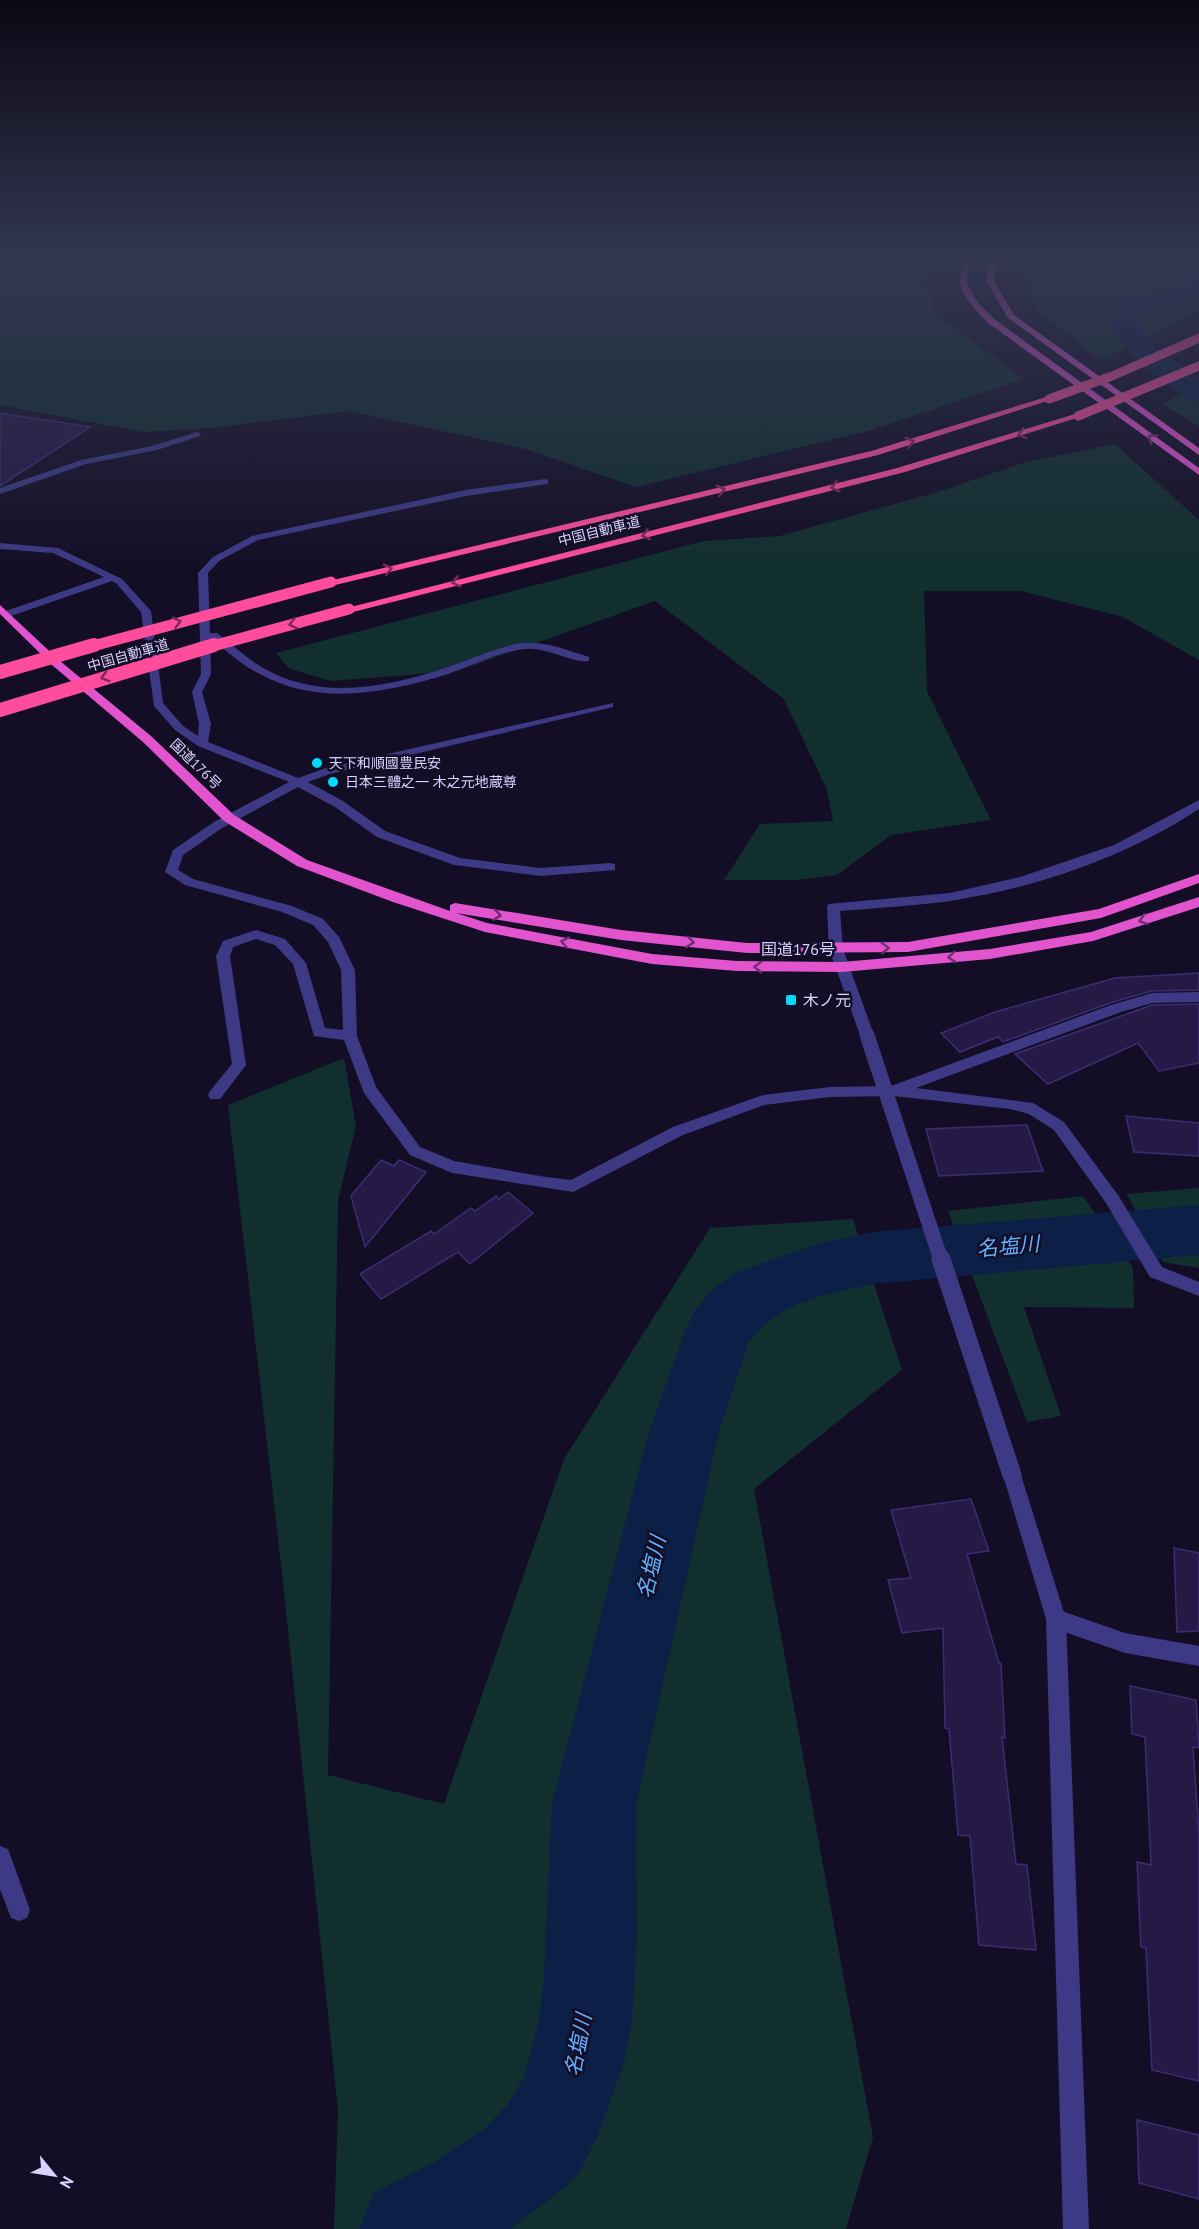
<svg xmlns="http://www.w3.org/2000/svg" width="1199" height="2229" font-family="'PT Sans','Noto Sans JP',sans-serif">
  <style>
    .green { fill: #112f2e }
    .lines { fill: none; stroke-linecap: round; stroke-linejoin: round }
    .river { fill: #0c1f46; fill-rule: evenodd }
    .building { fill: #251a46; stroke: #3c2c72; stroke-width: 1.5 }
    .minor { fill: #3e3984; fill-rule: evenodd }
    .tertiary { fill: #3e3984; fill-rule: evenodd }
    .trunk { fill: #e253ce; fill-rule: evenodd }
    .motorway { fill: #ff4d9c; fill-rule: evenodd }
    .tertiary-bridge-far1 { stroke: #3e3984; stroke-width: 15 }
    .tertiary-bridge { stroke: #3e3984; stroke-width: 19 }
    .motorway-bridge-far2 { stroke: #ff4d9c; stroke-width: 9 }
    .motorway-bridge-far1 { stroke: #ff4d9c; stroke-width: 11 }
    .motorway-bridge { stroke: #ff4d9c; stroke-width: 14 }
    .oneway { stroke: #7d2a5b }
    .oneway2 { stroke: #702d71 }
    .poi-dot { fill: #00dbfd; stroke: #130e25; stroke-width: 2 }
    .labels { text-anchor: middle; dominant-baseline: central; stroke-width: 5; stroke-linejoin: round; paint-order: stroke }
    .far-street-label { font-size: 14px; fill: #d9d2ff; stroke: #130e25 }
    .far-poi-label { font-size: 14px; fill: #d9d2ff; stroke: #130e25; text-anchor: start }
    .street-label { font-size: 16px; fill: #d9d2ff; stroke: #130e25 }
    .poi-label { font-size: 16px; fill: #d9d2ff; stroke: #130e25; text-anchor: start }
    .near-water-label { font-size: 21px; font-style: italic; fill: #60b0ff; stroke: #130e25 }
  </style>
  <rect width="100%" height="100%" fill="#130e25"/>
  <g class="green">
    <polygon points="0,259 918,259 934,313 1024,379 868,431 636,487 526,449 348,411 212,428 143,432 0,405"/>
    <polygon points="1036,259 1199,259 1199,312 1101,360 1038,312 1025,280"/>
    <polygon points="1199,385 1199,426 1162,404"/>
    <polygon points="1115,444 1199,520 1199,660 1123,617 1021,591 924,591 927,691 991,820 891,835 837,875 798,880 724,880 760,824 833,821 827,790 784,699 655,601 457,671 331,681 290,669 276,653 704,541 779,536 931,494 1026,462"/>
    <polygon points="344,1058 356,1126 338,1200 328,1775 444,1804 564,1459 710,1228 853,1219 902,1370 754,1489 873,2137 846,2229 334,2229 338,2110 282,1573 228,1105"/>
    <polygon points="1199,1188 1199,1268 1163,1262 1127,1194"/>
    <polygon points="1083,1196 1133,1268 1134,1308 1024,1307 1061,1416 1027,1422 948,1211"/>
  </g>
  <g class="lines">
    <g class="river">
      <path d="M1165,259H1194L1199,262V294L1185,302L1137,315C1144,346 1175,360 1199,378V402L1188,400C1156,375 1117,354 1108,312C1126,287 1170,304 1184,276Z"/>
      <path d="M1199,1205V1255L873,1284C825,1295 778,1301 748,1344L718,1435L636,1804L637,1933L632,2021L624,2063L597,2137L578,2174L567,2186L510,2229H359L374,2193L434,2162L484,2129L508,2104L524,2077L539,2021L544,1977L552,1804L648,1435L685,1332L694,1312L710,1292L732,1274L815,1245L873,1232Z"/>
    </g>
  </g>
  <g class="building">
    <polygon points="0,413 90,427 0,486"/>
    <polygon points="1199,973 1199,990 1151,991 1110,1003 1003,1042 998,1037 960,1052 941,1033 995,1012 1115,978"/>
    <polygon points="1199,1004 1199,1063 1159,1071 1138,1043 1048,1084 1015,1054 1152,1005"/>
    <polygon points="1126,1116 1199,1123 1199,1156 1134,1152"/>
    <polygon points="1027,1125 1043,1171 939,1176 926,1129"/>
    <polygon points="381,1160 394,1166 399,1160 426,1172 365,1247 351,1196"/>
    <polygon points="508,1192 533,1213 470,1264 458,1252 381,1299 360,1274 431,1231 434,1234 471,1208 475,1211 496,1196 499,1199"/>
    <polygon points="971,1499 989,1551 967,1554 999,1663 1001,1664 1005,1738 1002,1737 1016,1864 1027,1865 1036,1950 979,1945 970,1836 958,1835 949,1729 945,1728 943,1628 902,1633 888,1580 911,1578 891,1510"/>
    <polygon points="1174,1548 1199,1553 1199,1631 1177,1632"/>
    <polygon points="1130,1686 1196,1700 1199,1748 1193,1747 1199,1834 1199,2081 1152,2070 1146,1948 1141,1947 1137,1862 1151,1865 1145,1737 1132,1734"/>
    <polygon points="1137,2120 1199,2135 1199,2199 1139,2183"/>
  </g>
  <g class="lines">
    <g class="minor">
      <polygon points="197,432 201,434 200,436 157,450 86,464 0,494 0,488 81,460 152,446"/>
      <path d="M545,479L548,480V484L466,496L258,540L219,561L208,573L210,633H217C233,645 247,659 265,669C322,701 389,687 448,667C472,659 496,647 522,643C545,641 567,650 589,657V661C570,664 546,644 518,650C494,654 471,666 448,674C386,693 318,707 258,673C240,664 226,650 210,638L211,674L202,692L211,724L208,742L298,778L326,768L613,703V707L330,774L308,782L343,801L385,831L460,858L541,868L611,863L615,864V870L541,876L454,865L377,837L335,807L298,787L222,828L183,855L178,870L193,879L292,906L323,919L339,937L355,970L357,1036L376,1087L420,1147L454,1161L546,1177L571,1180L673,1127L763,1095L830,1087L891,1086L1111,1005L1152,993L1199,992V1002L1152,1003L1121,1012L916,1088L1033,1103L1064,1122L1118,1195L1162,1267L1199,1282V1296L1150,1277L1106,1203L1054,1130L1029,1114L1010,1109L894,1096L830,1097L764,1105L683,1135L573,1192L452,1173L410,1155L364,1093L344,1040L314,1036L293,964L275,945L256,939L233,947L230,956L246,1065L220,1099H210L208,1095L210,1091L232,1064L216,956L223,941L256,930L285,939L306,963L325,1028L343,1030L341,970L328,942L313,925L282,912L185,885L165,872L173,850L214,822L289,782L198,746L175,730L154,706L141,612L116,583L112,581L11,616H3V612L104,577L53,553L0,549V543L58,548L122,579L151,611L163,703L183,726L198,736L199,724L192,692L201,674L198,573L213,557L252,536L466,490Z"/>
      <path d="M1199,800V809C1126,857 1036,888 950,901C913,906 876,908 840,911L843,949L836,953L829,949L827,907L828,904L950,893L1020,877L1114,845Z"/>
      <polygon points="1056,1609 1125,1633 1199,1646 1199,1666 1125,1653 1056,1629 1049,1626 1046,1619 1049,1612"/>
      <polygon points="0,1846 8,1849 30,1910 27,1918 19,1921 11,1918 0,1889"/>
    </g>
    <g class="tertiary">
      <polygon points="836,945 843,949 874,1035 872,1039 862,1039 860,1035 829,949"/>
      <polygon points="1012,1466 1019,1469 1021,1475 1066,1619 1089,2229 1063,2229 1046,1619 1003,1475 1005,1469"/>
    </g>
    <g class="trunk">
      <path d="M966,259H973C957,284 977,302 994,319L1199,468V475L988,323C970,304 949,285 966,259Z"/>
      <polygon points="994,259 1001,259 996,267 994,281 1014,315 1199,448 1199,455 1008,318 986,281 988,267"/>
      <polygon points="0,605 60,661 151,736 234,815 307,860 450,911 450,905 455,903 621,930 747,943 908,942 1099,909 1199,874 1199,883 1101,918 908,952 747,953 621,940 456,913 487,923 652,954 737,961 842,962 990,949 1091,932 1199,897 1199,907 1093,941 990,959 842,972 737,971 652,964 485,932 393,902 297,866 224,821 143,742 52,665 0,614"/>
    </g>
    <g class="motorway">
      <polygon points="1046,397 1054,399 878,455 331,586 325,582 871,451"/>
      <polygon points="1075,414 1083,416 905,472 349,613 343,609 897,468"/>
    </g>
    <polyline class="tertiary-bridge-far1" points="867,1035 941,1260"/>
    <polyline class="tertiary-bridge" points="941,1259 1012,1475"/>
    <g class="motorway-bridge-far2">
      <polyline points="1049,399 1112,376 1199,338"/>
      <polyline points="1078,416 1199,366"/>
    </g>
    <g class="motorway-bridge-far1">
      <polyline points="89,647 331,582"/>
      <polyline points="209,647 349,609"/>
    </g>
    <g class="motorway-bridge">
      <polyline points="0,672 94,645"/>
      <polyline points="0,710 214,645"/>
    </g>
  </g>
  <defs><path id="oneway-chevron" d="M-2-3.5L2.5 0L-2 3.5" fill="none" stroke-width="1.6" stroke-linecap="round" stroke-linejoin="round" transform="scale(1.5)"/></defs>
  <g class="oneway">
    <use href="#oneway-chevron" transform="translate(1022 434) rotate(162)"/>
    <use href="#oneway-chevron" transform="translate(910 442) rotate(-16)"/>
    <use href="#oneway-chevron" transform="translate(835 487) rotate(165)"/>
    <use href="#oneway-chevron" transform="translate(721 490) rotate(-13)"/>
    <use href="#oneway-chevron" transform="translate(646 535) rotate(166)"/>
    <use href="#oneway-chevron" transform="translate(388 569) rotate(-13)"/>
    <use href="#oneway-chevron" transform="translate(456 582) rotate(166)"/>
    <use href="#oneway-chevron" transform="translate(177 622) rotate(-15)"/>
    <use href="#oneway-chevron" transform="translate(293 624) rotate(165)"/>
    <use href="#oneway-chevron" transform="translate(105 677) rotate(164)"/>
  </g>
  <g class="oneway2">
    <use href="#oneway-chevron" transform="translate(1152 438) rotate(-144)"/>
    <use href="#oneway-chevron" transform="translate(497 915) rotate(9)"/>
    <use href="#oneway-chevron" transform="translate(1143 920) rotate(163)"/>
    <use href="#oneway-chevron" transform="translate(565 942) rotate(-169)"/>
    <use href="#oneway-chevron" transform="translate(690 942) rotate(6)"/>
    <use href="#oneway-chevron" transform="translate(885 948) rotate(-2)"/>
    <use href="#oneway-chevron" transform="translate(952 957) rotate(175)"/>
    <use href="#oneway-chevron" transform="translate(758 967) rotate(-179)"/>
  </g>
  <linearGradient id="sky" x2="0" y2="1"><stop stop-color="#0a0814"/><stop offset="0.45" stop-color="#333651"/><stop offset="1" stop-color="#333651" stop-opacity="0"/></linearGradient>
  <rect width="1199" height="571" fill="url(#sky)"/>
  <g class="poi-dot">
    <circle cx="317" cy="763" r="6"/>
    <circle cx="333" cy="782" r="6"/>
    <rect x="785" y="994" width="12" height="12" rx="3"/>
  </g>
  <g class="labels">
    <g class="far-street-label">
      <text transform="translate(599 531) rotate(-14)">中国自動車道</text>
      <text transform="translate(128 655) rotate(-16)">中国自動車道</text>
      <text transform="translate(196 764) rotate(44)">国道176号</text>
    </g>
    <g class="far-poi-label">
      <text x="329" y="763">天下和順國豊民安</text>
      <text x="345" y="782">日本三體之一 木之元地蔵尊</text>
    </g>
    <g class="street-label">
      <text x="798" y="949">国道176号</text>
    </g>
    <g class="poi-label">
      <text x="803" y="1000">木ノ元</text>
    </g>
    <g class="near-water-label">
      <text transform="translate(1008 1246) rotate(-5)">名塩川</text>
      <text transform="translate(651 1567) rotate(-77)">名塩川</text>
      <text transform="translate(578 2045) rotate(-79)">名塩川</text>
    </g>
  </g>
  <g transform="translate(54 2175) rotate(120)" stroke="#130e25" stroke-width="4.5" paint-order="stroke">
  <path d="M0-4.5L10 22L0 15L-10 22Z" fill="#d9d2ff"/>
  <text y="-9" font-size="16" font-weight="bold" text-anchor="middle" fill="#d9d2ff">N</text>
  </g>
</svg>
